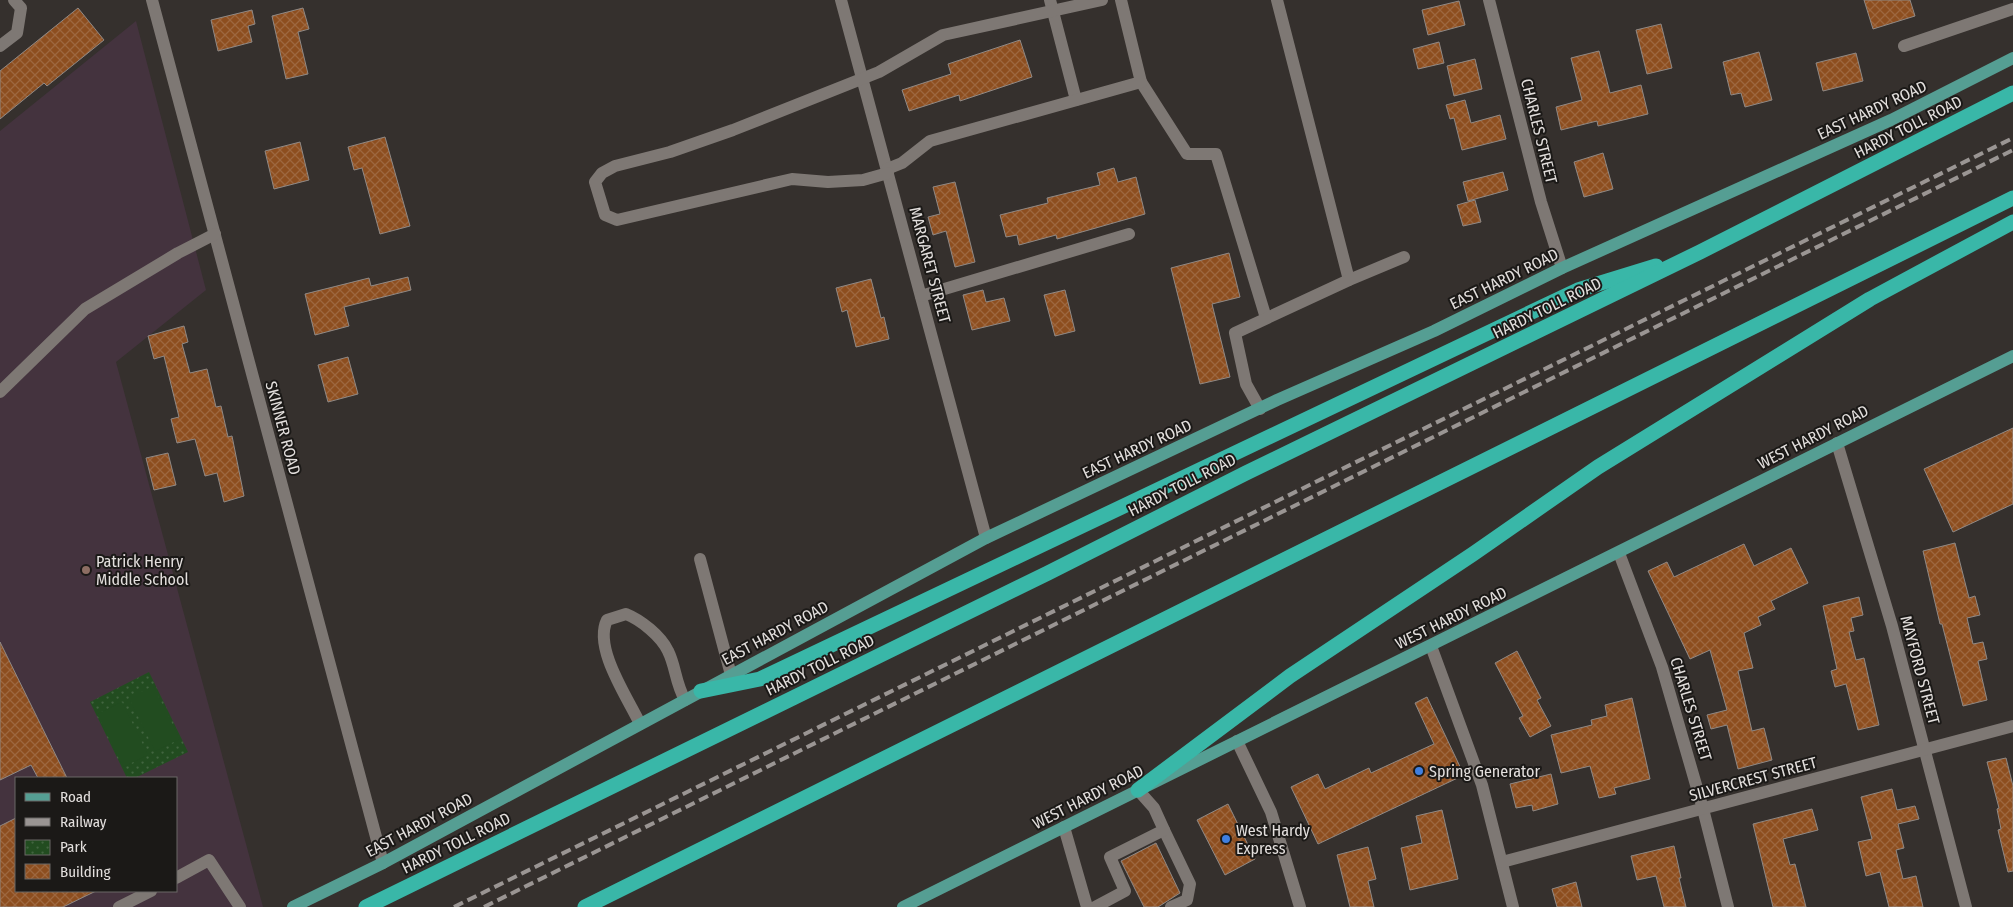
<svg xmlns="http://www.w3.org/2000/svg" width="2013" height="907" font-family="'Fira Sans Condensed',sans-serif">
  <style>
    .education { fill: #44333e; fill-rule: evenodd }
    .park { fill: url(#park-dots) }
    .pitch { fill: #224c20 }
    .building { fill: url(#building-cross-hatch); stroke: #908985 }
    .lines { fill: none; stroke-linecap: round; stroke-linejoin: round }
    .minor { stroke: #7e7874; stroke-width: 12 }
    .major { stroke: #559e93; stroke-width: 12 }
    .highway { stroke: #39b7a8; stroke-width: 15 }
    .rail { stroke: #9a9593; stroke-width: 4; stroke-dasharray: 10 5; stroke-linecap: butt }
    .education-dot { fill: #8d6e63; stroke: #1b1917; stroke-width: 2 }
    .shop-dot { fill: #3f7fe0; stroke: #1b1917; stroke-width: 2 }
    .labels { text-anchor: middle; dominant-baseline: central; stroke-width: 4; stroke-linejoin: round; paint-order: stroke }
    .street-label { font-size: 16px; fill: #e3dfdd; stroke: #1b1917 }
    .poi-label { font-size: 16px; fill: #e3dfdd; stroke: #1b1917; text-anchor: start }
  </style>
  <defs>
    <pattern id="park-dots" width="8" height="8" patternUnits="userSpaceOnUse" patternTransform="scale(1.25)"><rect width="8" height="8" fill="#224c20"/><path d="M2 2h.1M6 6h.1" fill="none" stroke="#426540" stroke-width="1.8" stroke-linecap="round"/></pattern>
    <pattern id="building-cross-hatch" width="8" height="8" patternUnits="userSpaceOnUse" patternTransform="scale(1.25)"><rect width="8" height="8" fill="#8d4e1f"/><path d="M0 0l8 8M0 8l8-8" fill="none" stroke="#9d673f"/></pattern>
  </defs>
  <rect width="100%" height="100%" fill="#35302d"/>
  <path class="education" d="M136,21L206,290L116,362L263,907H0V131ZM16,778H176V891H16Z"/>
  <polygon class="park" points="149,672 188,752 135,778 127,778 90,702"/>
  <g class="pitch">
    <polygon points="153,686 180,739 155,751 129,698"/>
    <polygon points="122,702 148,755 123,767 97,714"/>
  </g>
  <g class="building">
    <polygon points="1864,0 1910,0 1915,16 1873,29"/>
    <polygon points="1459,1 1465,25 1428,35 1422,10"/>
    <polygon points="78,8 104,40 47,86 44,83 0,119 0,71"/>
    <polygon points="303,8 309,29 298,32 308,74 286,79 272,16"/>
    <polygon points="252,10 255,24 248,26 252,42 218,51 211,20"/>
    <polygon points="1661,24 1672,68 1647,74 1636,30"/>
    <polygon points="1020,40 1032,77 960,101 959,95 909,111 902,90 951,74 948,64"/>
    <polygon points="1439,42 1444,63 1418,69 1413,49"/>
    <polygon points="1599,51 1610,93 1641,85 1648,114 1598,126 1597,121 1561,130 1556,107 1582,100 1571,58"/>
    <polygon points="1759,52 1772,100 1745,107 1741,93 1731,95 1723,62"/>
    <polygon points="1856,53 1863,81 1823,91 1816,63"/>
    <polygon points="1475,59 1482,89 1454,96 1447,66"/>
    <polygon points="1465,100 1471,123 1500,115 1506,139 1462,150 1454,118 1450,119 1446,105"/>
    <polygon points="385,137 410,226 380,234 362,168 354,170 348,147"/>
    <polygon points="300,142 309,180 274,189 265,151"/>
    <polygon points="1603,153 1613,189 1584,197 1574,162"/>
    <polygon points="1114,168 1118,182 1136,177 1145,214 1057,239 1056,235 1019,245 1017,235 1006,237 1000,215 1048,203 1047,198 1100,185 1097,173"/>
    <polygon points="1503,172 1508,190 1468,201 1463,182"/>
    <polygon points="955,182 975,262 955,267 946,231 933,235 928,217 940,214 933,187"/>
    <polygon points="1475,200 1481,222 1463,226 1457,205"/>
    <polygon points="1229,253 1240,297 1212,304 1230,377 1200,384 1171,268"/>
    <polygon points="408,277 411,290 344,307 349,326 315,335 305,294 369,278 371,286"/>
    <polygon points="871,279 881,318 884,317 889,339 856,347 847,310 842,312 836,288"/>
    <polygon points="983,290 986,302 1004,298 1010,321 972,330 963,295"/>
    <polygon points="1065,290 1075,331 1055,336 1044,295"/>
    <polygon points="184,326 188,342 182,344 190,373 207,369 216,407 221,406 228,437 232,436 244,496 224,502 217,473 205,476 195,439 177,443 171,419 179,417 164,356 154,359 148,336"/>
    <polygon points="348,357 358,394 328,402 318,365"/>
    <polygon points="2013,428 2013,504 1953,532 1924,469"/>
    <polygon points="168,453 176,485 154,490 146,458"/>
    <polygon points="1955,543 1969,598 1975,596 1980,615 1967,618 1973,644 1983,642 1987,659 1978,661 1987,700 1963,706 1942,624 1940,624 1923,551"/>
    <polygon points="1744,544 1754,566 1791,548 1808,583 1771,601 1775,609 1758,617 1761,625 1744,633 1753,668 1738,671 1752,731 1764,728 1772,760 1738,769 1727,725 1711,729 1707,715 1727,710 1710,650 1690,659 1648,571 1667,562 1674,577"/>
    <polygon points="1859,597 1863,615 1851,618 1854,631 1849,632 1856,660 1864,658 1879,725 1858,730 1846,684 1835,687 1831,671 1837,669 1823,606"/>
    <polygon points="0,642 67,778 38,778 31,765 0,780"/>
    <polygon points="1517,651 1541,698 1537,700 1551,726 1530,737 1519,718 1523,716 1495,663"/>
    <polygon points="1427,697 1464,775 1318,844 1291,787 1318,774 1325,789 1369,768 1371,773 1434,744 1415,703"/>
    <polygon points="1632,698 1650,779 1614,788 1616,794 1599,798 1590,766 1561,773 1551,735 1592,725 1591,720 1607,716 1605,705"/>
    <polygon points="2006,758 2013,786 2013,871 2008,872 1998,830 2001,829 1997,809 1999,808 1987,762"/>
    <polygon points="1551,774 1558,804 1533,811 1532,805 1516,808 1510,784"/>
    <polygon points="1892,789 1897,810 1915,806 1919,819 1898,824 1904,848 1896,850 1903,879 1916,876 1923,907 1889,907 1880,872 1866,876 1858,842 1872,839 1861,797"/>
    <polygon points="1228,804 1255,859 1225,875 1197,820"/>
    <polygon points="1812,809 1818,830 1783,839 1790,865 1795,864 1806,907 1773,907 1753,824"/>
    <polygon points="1442,810 1458,879 1410,890 1401,848 1422,843 1416,816"/>
    <polygon points="16,818 16,891 96,891 63,907 0,907 0,826"/>
    <polygon points="1156,843 1180,893 1158,907 1144,907 1121,861"/>
    <polygon points="1674,846 1681,878 1679,878 1686,907 1664,907 1656,876 1637,880 1631,856"/>
    <polygon points="1368,847 1376,879 1368,881 1374,907 1350,907 1337,855"/>
    <polygon points="1576,882 1582,907 1557,907 1552,889"/>
  </g>
  <g class="lines">
    <g class="minor">
      <polyline points="152,0 383,863"/>
      <polyline points="841,0 986,538"/>
      <polyline points="1050,0 1076,100"/>
      <polyline points="1277,0 1349,280"/>
      <polyline points="1489,0 1541,202 1562,268"/>
      <polyline points="0,46 17,33 21,8 14,0"/>
      <polyline points="1904,46 2013,9"/>
      <polyline points="1141,82 1187,154 1216,154 1266,318"/>
      <polyline points="887,169 902,163 930,141 1141,82 1121,0"/>
      <polyline points="888,173 863,180 828,182 792,179 617,220 605,215 595,182 602,173 615,166 670,152 733,130 879,72 943,35 1102,0"/>
      <polyline points="921,296 1129,234"/>
      <polyline points="0,392 85,309 178,253 215,234"/>
      <polyline points="1260,409 1246,384 1235,333 1349,280 1404,257"/>
      <polyline points="1837,443 1892,626 1966,907"/>
      <polyline points="1619,553 1662,667 1703,809 1728,907"/>
      <polyline points="700,559 731,675"/>
      <polyline points="1431,646 1482,785 1513,907"/>
      <path d="M640,724C628,698 593,648 607,620L626,614C641,620 661,636 668,651C676,667 675,682 685,700"/>
      <polyline points="1237,741 1271,812 1300,907"/>
      <polyline points="1064,827 1087,907"/>
      <polyline points="1164,830 1190,884 1187,900 1171,907"/>
      <polyline points="1502,862 2013,726"/>
      <polyline points="176,878 209,860 240,907"/>
      <polyline points="119,907 151,891"/>
      <polyline points="1095,907 1125,891 1110,857 1164,830 1154,808 1138,790"/>
    </g>
    <g class="major">
      <polyline points="293,907 383,863 986,538 1277,400 1434,331 1562,268 1891,120 2013,58"/>
      <polyline points="903,907 2013,356"/>
    </g>
    <g class="highway">
      <polyline points="701,691 760,679 1578,290 1656,266"/>
      <polyline points="1138,790 1290,676 1473,554 1598,467 1870,299 2013,222"/>
      <polyline points="366,907 1048,573 1246,473 1700,252 2013,93"/>
      <polyline points="585,907 2013,198"/>
    </g>
    <g class="rail">
      <polyline points="454,907 2013,138"/>
      <polyline points="484,907 2013,150"/>
    </g>
  </g>
  <circle class="education-dot" cx="86" cy="570" r="5"/>
  <g class="shop-dot">
    <circle cx="1419" cy="771" r="5"/>
    <circle cx="1226" cy="839" r="5"/>
  </g>
  <g class="labels">
    <g class="street-label">
      <text transform="translate(1872 110) rotate(-25)">EAST HARDY ROAD</text>
      <text transform="translate(1908 127) rotate(-27)">HARDY TOLL ROAD</text>
      <text transform="translate(1539 131) rotate(76)">CHARLES STREET</text>
      <text transform="translate(930 265) rotate(75)">MARGARET STREET</text>
      <text transform="translate(1504 279) rotate(-26)">EAST HARDY ROAD</text>
      <text transform="translate(1547 308) rotate(-26)">HARDY TOLL ROAD</text>
      <text transform="translate(283 428) rotate(75)">SKINNER ROAD</text>
      <text transform="translate(1813 437) rotate(-27)">WEST HARDY ROAD</text>
      <text transform="translate(1137 449) rotate(-25)">EAST HARDY ROAD</text>
      <text transform="translate(1182 485) rotate(-27)">HARDY TOLL ROAD</text>
      <text transform="translate(1451 618) rotate(-26)">WEST HARDY ROAD</text>
      <text transform="translate(775 633) rotate(-28)">EAST HARDY ROAD</text>
      <text transform="translate(820 665) rotate(-26)">HARDY TOLL ROAD</text>
      <text transform="translate(1920 670) rotate(75)">MAYFORD STREET</text>
      <text transform="translate(1691 709) rotate(73)">CHARLES STREET</text>
      <text transform="translate(1753 779) rotate(-15)">SILVERCREST STREET</text>
      <text transform="translate(1088 797) rotate(-27)">WEST HARDY ROAD</text>
      <text transform="translate(419 825) rotate(-28)">EAST HARDY ROAD</text>
      <text transform="translate(456 843) rotate(-26)">HARDY TOLL ROAD</text>
    </g>
    <g class="poi-label">
      <text x="96" y="561">Patrick Henry<tspan x="96" dy="18">Middle School</tspan></text>
      <text x="1429" y="771">Spring Generator</text>
      <text x="1236" y="830">West Hardy<tspan x="1236" dy="18">Express</tspan></text>
    </g>
  </g>
  <rect x="15" y="777" width="162" height="115" fill="#1b1917" stroke="#6b6866"/>
  <rect x="25" y="793" width="25" height="8" fill="#559e93" stroke="#6b6866"/>
  <text x="60" y="802" font-size="15" fill="#e3dfdd">Road</text>
  <rect x="25" y="818" width="25" height="8" fill="#9a9593" stroke="#6b6866"/>
  <text x="60" y="827" font-size="15" fill="#e3dfdd">Railway</text>
  <rect x="25" y="840" width="25" height="15" fill="url(#park-dots)" stroke="#6b6866"/>
  <text x="60" y="852" font-size="15" fill="#e3dfdd">Park</text>
  <rect x="25" y="864" width="25" height="15" fill="url(#building-cross-hatch)" stroke="#6b6866"/>
  <text x="60" y="877" font-size="15" fill="#e3dfdd">Building</text>
</svg>
